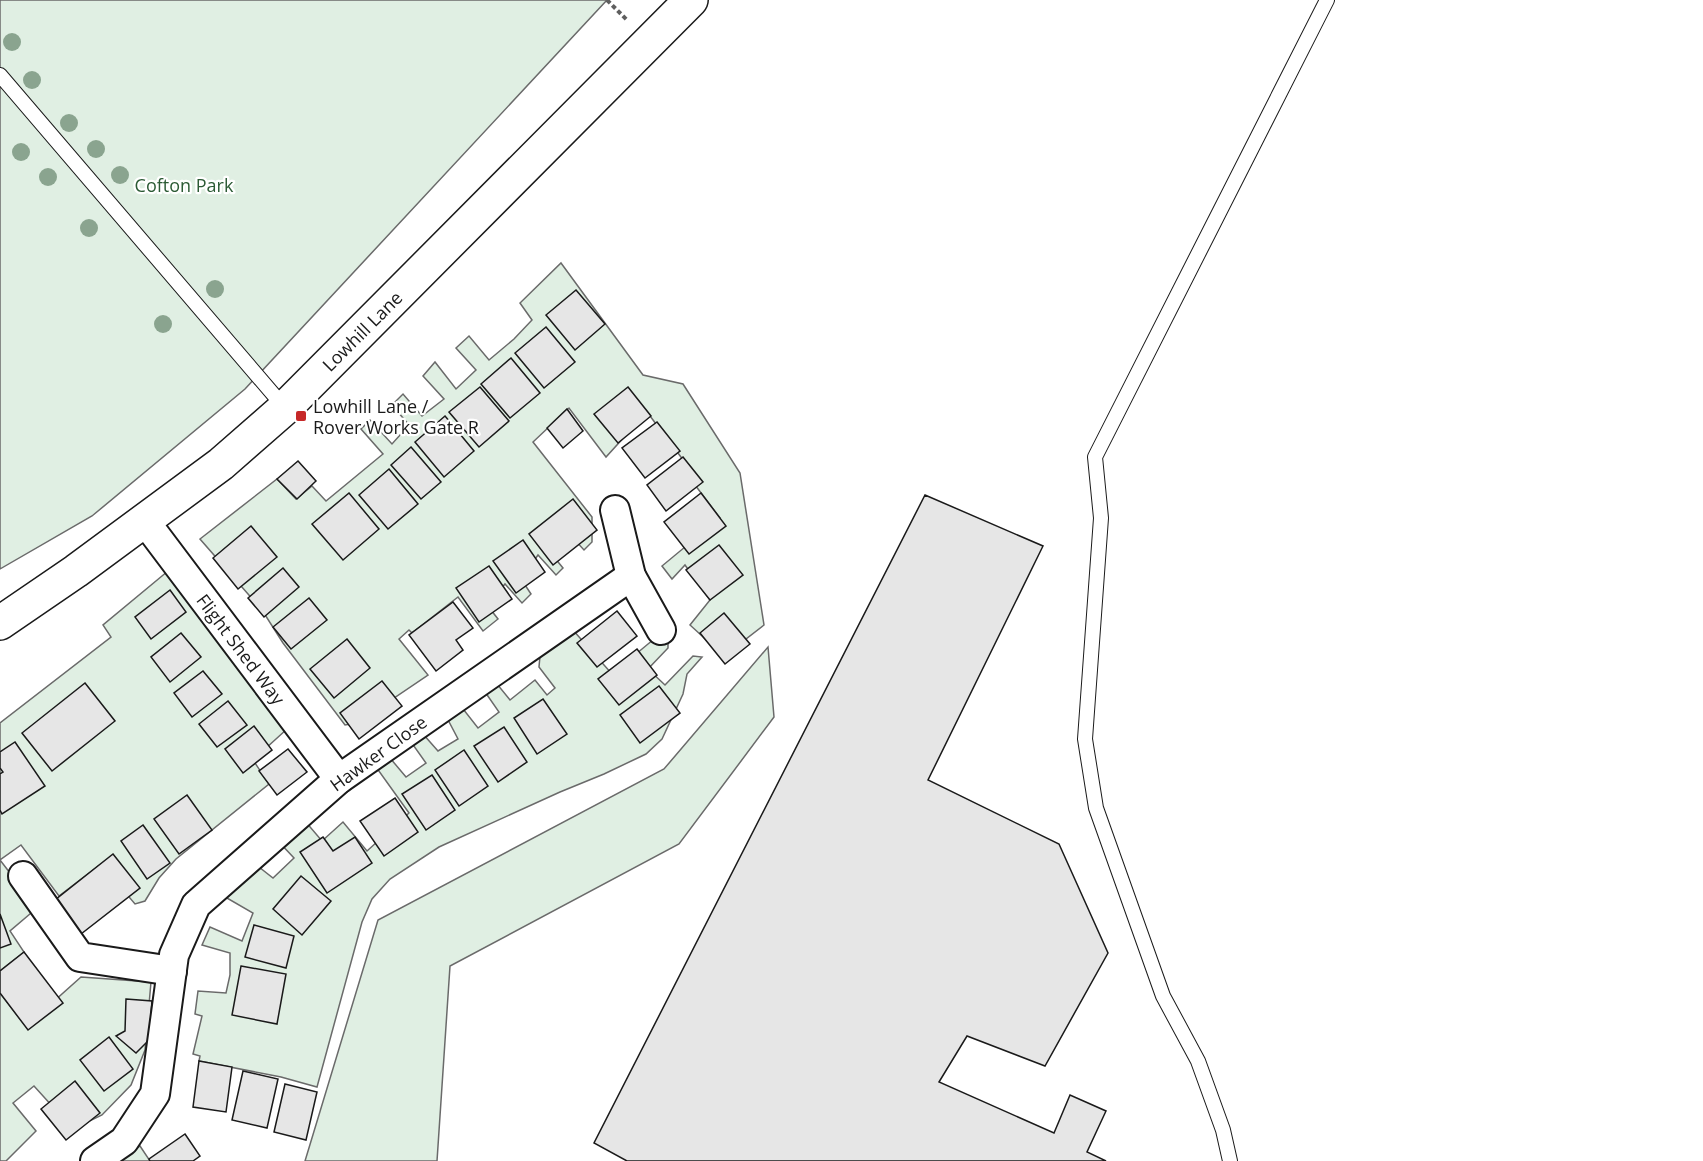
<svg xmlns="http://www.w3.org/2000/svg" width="1703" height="1161" font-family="'Open Sans',sans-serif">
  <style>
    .green { fill: #e0efe3; stroke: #6a6a6a; stroke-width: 1.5 }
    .building { fill: #e6e6e6; stroke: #1a1a1a; stroke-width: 1.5 }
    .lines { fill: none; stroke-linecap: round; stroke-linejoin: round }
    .service-casing { stroke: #1a1a1a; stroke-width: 16 }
    .minor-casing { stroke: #1a1a1a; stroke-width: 32 }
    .tertiary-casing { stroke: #1a1a1a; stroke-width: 36 }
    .path { stroke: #5f5f5f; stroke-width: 4; stroke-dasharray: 4.5 3; stroke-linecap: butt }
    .service { stroke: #fff; stroke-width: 14 }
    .minor { stroke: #fff; stroke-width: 28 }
    .tertiary { stroke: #fff; stroke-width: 33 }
    .tree { fill: #8aa48f }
    .poi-dot { fill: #c62828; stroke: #fff; stroke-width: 2 }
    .labels { text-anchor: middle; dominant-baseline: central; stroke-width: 4.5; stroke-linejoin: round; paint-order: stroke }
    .park-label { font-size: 18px; fill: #2b5a34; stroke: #fff }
    .street-label { font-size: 18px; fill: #1a1a1a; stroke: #fff }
    .poi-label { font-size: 18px; fill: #1a1a1a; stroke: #fff; text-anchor: start }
  </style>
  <rect width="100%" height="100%" fill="#fff"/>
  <g class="green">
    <polygon points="0,0 607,0 245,389 92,516 0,569"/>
    <polygon points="561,263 643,375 683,384 740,473 764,625 724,656 690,625 710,600 685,565 672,579 662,566 720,518 689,477 693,473 647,412 606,457 569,408 533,442 592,517 592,542 584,550 574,539 554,557 563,568 556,575 538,555 521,579 531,594 522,603 505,584 487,605 498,619 483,631 458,597 412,633 409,630 399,639 428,675 357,723 345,725 283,643 262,610 200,539 277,479 296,499 312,486 326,501 383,454 361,429 370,420 392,444 409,425 392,405 403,394 422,416 444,399 423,376 435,362 456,389 476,370 456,348 469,336 489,360 514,339 532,320 520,303"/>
    <polygon points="168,571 287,729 253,760 269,784 176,859 159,878 145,901 135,904 101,864 59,896 21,845 0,860 37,908 10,931 24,952 0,971 0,723 111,637 103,625"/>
    <polygon points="572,629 612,674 660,634 668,637 668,648 648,669 665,685 693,656 702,657 687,674 683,694 662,739 646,754 604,774 560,792 439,847 390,879 372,899 362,922 317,1087 281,1077 199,1061 200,1056 193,1054 202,1016 195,1014 198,991 226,993 230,975 230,953 202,945 210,927 242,941 253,913 220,894 250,860 273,878 294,858 279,842 305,821 322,841 343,822 367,851 409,813 376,767 390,758 406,777 426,763 411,742 423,734 438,751 458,739 446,716 460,705 478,728 499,712 483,689 493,679 510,700 535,680 547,695 555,688 539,667 540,656"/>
    <polygon points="768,647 774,717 679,844 450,966 437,1161 305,1161 378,920 664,769"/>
    <polygon points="81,977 151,982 145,1050 131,1085 102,1115 73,1129 34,1086 13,1103 36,1131 6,1161 0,1161 0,993 28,1029 34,1019"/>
    <polygon points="140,1146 150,1161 120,1161"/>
  </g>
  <g class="building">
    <polygon points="576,290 605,324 575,350 546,315"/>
    <polygon points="546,327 575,362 544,388 515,353"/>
    <polygon points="511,358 540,393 510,418 481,384"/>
    <polygon points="480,387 509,421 479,447 449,412"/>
    <polygon points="628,387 651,416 618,443 594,414"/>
    <polygon points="567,409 583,431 563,448 547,428"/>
    <polygon points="445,416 474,451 444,477 415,442"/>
    <polygon points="657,422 680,451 645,478 622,448"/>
    <polygon points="411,447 441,482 421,499 391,465"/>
    <polygon points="683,457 703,482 666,511 647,485"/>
    <polygon points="298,461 316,481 297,499 277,479"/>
    <polygon points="389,469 418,504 388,529 359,495"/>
    <polygon points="349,493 379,529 343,560 312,524"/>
    <polygon points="701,493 726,526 689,554 664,522"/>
    <polygon points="925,495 1043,546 928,780 1059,844 1108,953 1045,1066 967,1036 939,1082 1054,1133 1070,1095 1106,1111 1087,1152 1106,1161 627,1161 594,1143"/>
    <polygon points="573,499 597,530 553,565 529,534"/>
    <polygon points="251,526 277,557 238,589 213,558"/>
    <polygon points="523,540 545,572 516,593 493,561"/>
    <polygon points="719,545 743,575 710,600 686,570"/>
    <polygon points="489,566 512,599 479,622 456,588"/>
    <polygon points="283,568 299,587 264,617 248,598"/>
    <polygon points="170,590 186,612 151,639 135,617"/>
    <polygon points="309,598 327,620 291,649 273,627"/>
    <polygon points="453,602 473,628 456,640 463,650 436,671 409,635"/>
    <polygon points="617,611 637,636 597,667 577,643"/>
    <polygon points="724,613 750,644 725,664 700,633"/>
    <polygon points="181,633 201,657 170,682 151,657"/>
    <polygon points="347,639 370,668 334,698 310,669"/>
    <polygon points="637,649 657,675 619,705 598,679"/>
    <polygon points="203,671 222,694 192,717 174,693"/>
    <polygon points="382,681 402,706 359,739 340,713"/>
    <polygon points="85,683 115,721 52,771 22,733"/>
    <polygon points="659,686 680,713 640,743 620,715"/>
    <polygon points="543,699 567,734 537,754 514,718"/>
    <polygon points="228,701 247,725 217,747 199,724"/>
    <polygon points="254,726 272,750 243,773 225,749"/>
    <polygon points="504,727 527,762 498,782 474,746"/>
    <polygon points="15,742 45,786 2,814 0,810 0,774 3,772 0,768 0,752"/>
    <polygon points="288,749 307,772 277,795 259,771"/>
    <polygon points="464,750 488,786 459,806 435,770"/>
    <polygon points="432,775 455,810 426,830 402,794"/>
    <polygon points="187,795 212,830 179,854 154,819"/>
    <polygon points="395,798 418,832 384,856 360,821"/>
    <polygon points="143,825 170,863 147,879 121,841"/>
    <polygon points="323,837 333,851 355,837 372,863 327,893 300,852"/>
    <polygon points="113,854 140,888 81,934 55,900"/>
    <polygon points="301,876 331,901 302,935 273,909"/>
    <polygon points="0,914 11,944 0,948"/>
    <polygon points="254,925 294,936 286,968 245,957"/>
    <polygon points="24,952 63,1003 28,1030 0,993 0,971"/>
    <polygon points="241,966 286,974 277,1024 232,1015"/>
    <polygon points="126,999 152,1001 149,1040 136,1053 116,1036 125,1031"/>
    <polygon points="109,1037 133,1069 104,1091 80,1060"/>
    <polygon points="199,1061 232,1067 226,1112 193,1107"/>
    <polygon points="243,1071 278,1079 267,1128 232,1120"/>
    <polygon points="75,1081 100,1113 66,1140 41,1109"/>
    <polygon points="285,1084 317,1092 306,1140 274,1132"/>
    <polygon points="185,1134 200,1156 193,1161 150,1161 149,1159"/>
  </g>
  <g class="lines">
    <g class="service-casing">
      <g id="service">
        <polyline points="0,75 285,408"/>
        <polyline points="1230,1161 1223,1130 1198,1061 1163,996 1096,808 1085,739 1101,518 1095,457 1327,0"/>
      </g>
    </g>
    <g class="minor-casing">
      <g id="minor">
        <polyline points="615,510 631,576 661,630"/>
        <polyline points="144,520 339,779"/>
        <polyline points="23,876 80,957 172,971"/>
        <polyline points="95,1161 124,1141 155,1094 174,955 196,905 339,779 631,576"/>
      </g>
    </g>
    <g class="tertiary-casing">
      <polyline id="tertiary" points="0,623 76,571 221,464 285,408 691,0"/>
    </g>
    <polyline class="path" points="607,0 627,20"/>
    <use href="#service" class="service"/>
    <use href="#minor" class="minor"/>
    <use href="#tertiary" class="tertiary"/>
  </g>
  <g class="tree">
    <circle cx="12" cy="42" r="9"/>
    <circle cx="32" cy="80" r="9"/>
    <circle cx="69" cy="123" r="9"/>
    <circle cx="96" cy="149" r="9"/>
    <circle cx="21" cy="152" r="9"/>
    <circle cx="120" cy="175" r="9"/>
    <circle cx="48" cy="177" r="9"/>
    <circle cx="89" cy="228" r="9"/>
    <circle cx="215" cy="289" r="9"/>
    <circle cx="163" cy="324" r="9"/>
  </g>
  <rect class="poi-dot" x="295" y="410" width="12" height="12" rx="3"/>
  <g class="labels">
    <g class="park-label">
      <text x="184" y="185">Cofton Park</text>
    </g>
    <g class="street-label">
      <text transform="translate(362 331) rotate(-45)">Lowhill Lane</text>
      <text transform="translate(241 649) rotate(53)">Flight Shed Way</text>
      <text transform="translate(378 753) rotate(-36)">Hawker Close</text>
    </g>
    <g class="poi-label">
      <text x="313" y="406">Lowhill Lane /<tspan x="313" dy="21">Rover Works Gate R</tspan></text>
    </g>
  </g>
</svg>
